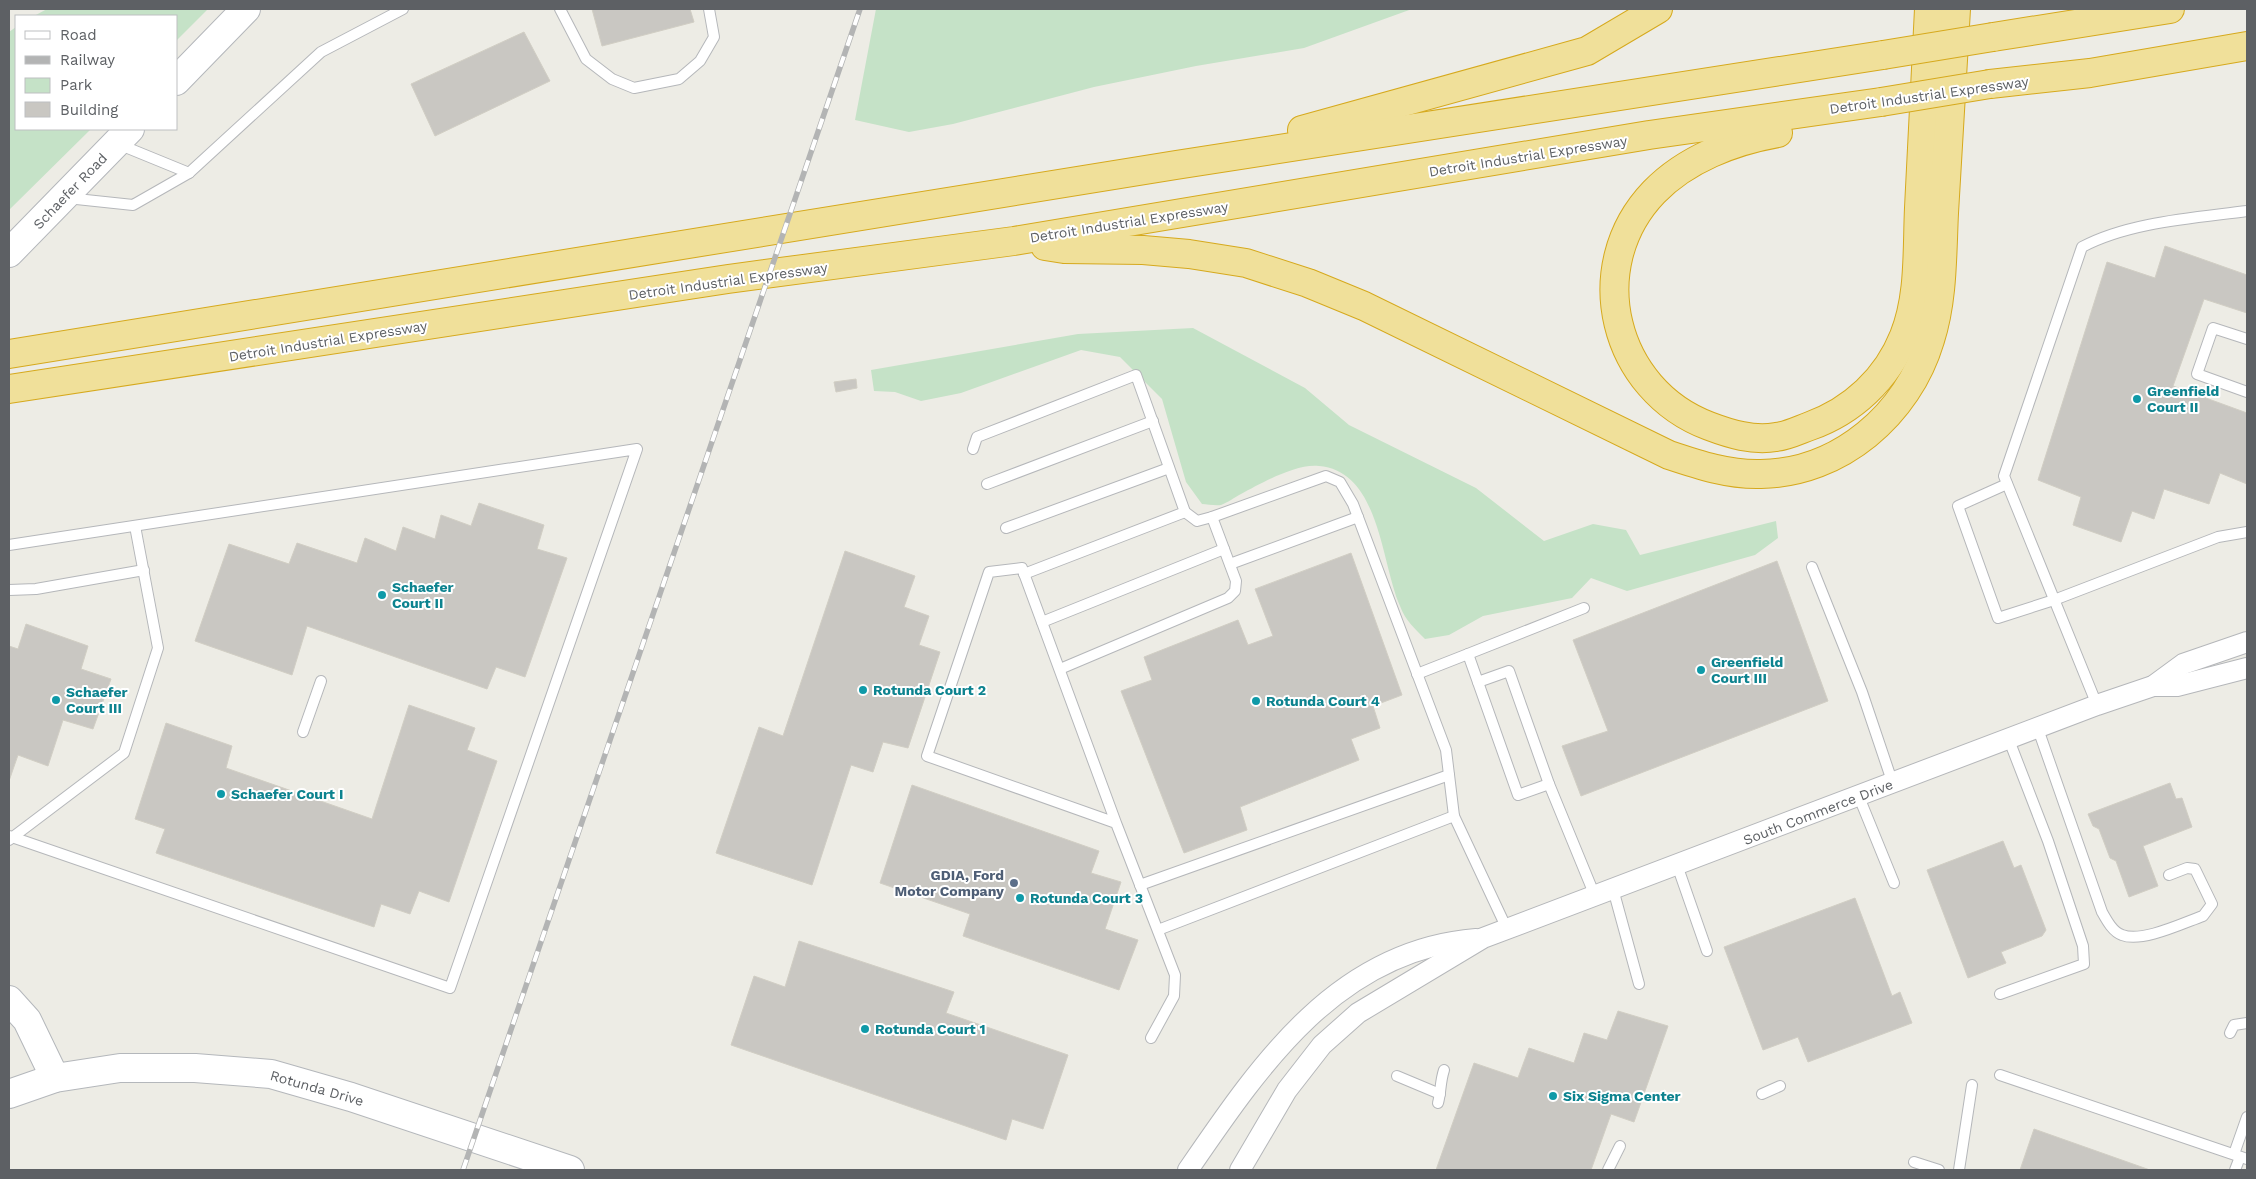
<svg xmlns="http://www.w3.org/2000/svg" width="2256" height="1179" font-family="'Work Sans',sans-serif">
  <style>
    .green { fill: #c5e2c7 }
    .building { fill: #c9c7c2; stroke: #d1cec4 }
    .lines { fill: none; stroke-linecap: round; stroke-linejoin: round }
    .lane-casing { stroke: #b5b7ba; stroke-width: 12 }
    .street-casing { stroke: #b5b7ba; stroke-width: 22 }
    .secondary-casing { stroke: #b4b7bb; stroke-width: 30 }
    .highway-casing { stroke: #d6a91d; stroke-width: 30 }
    .lane { stroke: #fff; stroke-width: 10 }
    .street { stroke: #fff; stroke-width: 20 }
    .secondary { stroke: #fff; stroke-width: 28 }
    .highway { stroke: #f0e09a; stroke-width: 28 }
    .rail-casing { stroke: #b3b4b4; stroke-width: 5.5 }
    .rail { stroke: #fff; stroke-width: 4; stroke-dasharray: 11; stroke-linecap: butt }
    .highway-bridge-casing { stroke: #d6a91d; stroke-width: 30; stroke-linecap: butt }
    .highway-bridge { stroke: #f0e09a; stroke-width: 28 }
    .culture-dot { fill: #0f9aa8; stroke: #fff; stroke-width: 2 }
    .service-dot { fill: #5c6f8a; stroke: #fff; stroke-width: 2 }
    .labels { text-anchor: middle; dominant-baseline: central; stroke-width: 4; stroke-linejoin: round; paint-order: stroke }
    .street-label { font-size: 14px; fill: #5d6064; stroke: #fff }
    .culture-label { font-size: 14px; font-weight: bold; fill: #0d838f; stroke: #fff; text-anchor: start }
    .service-label { font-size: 14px; font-weight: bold; fill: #4e5e75; stroke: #fff; text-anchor: end }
  </style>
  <rect width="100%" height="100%" fill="#edece5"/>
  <g class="green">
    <polygon points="47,9 208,9 176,41 176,16 34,16"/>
    <polygon points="876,9 1412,9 1304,48 1196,66 1094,87 953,124 909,132 855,120"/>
    <polygon points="16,27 16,129 91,129 9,210 9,32"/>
    <path d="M1193,328L1305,388L1349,425L1476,488L1544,541L1593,524L1626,530L1640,555L1776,521L1778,538L1755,555L1627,591L1591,578L1572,598L1483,616L1449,635L1425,639C1415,629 1405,620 1400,606C1381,563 1380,471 1319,466C1297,463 1261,483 1241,494C1235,497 1227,503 1221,505C1215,506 1207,504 1202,504L1186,482L1162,399L1120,357L1081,350L961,393L921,401L895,392L874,391L871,370L1078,334Z"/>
  </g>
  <g class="building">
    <polygon points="592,9 690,9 694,22 602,46"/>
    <polygon points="524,32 550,81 435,136 411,84"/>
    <polygon points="2165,246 2247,275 2247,313 2204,299 2173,386 2247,413 2247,484 2220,473 2209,504 2164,489 2154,519 2132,511 2121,542 2073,525 2081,497 2038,480 2107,262 2155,278"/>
    <polygon points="856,379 857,388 836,392 834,382"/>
    <polygon points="479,503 544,525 537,549 567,558 525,677 496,667 487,689 307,626 292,675 195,641 229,544 289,564 297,543 357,563 365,538 396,551 403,527 435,539 441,515 471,526"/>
    <polygon points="845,551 915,576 904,607 929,616 919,645 940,652 908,748 883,742 873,772 851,765 812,885 716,853 759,727 783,736"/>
    <polygon points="1351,553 1402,695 1373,706 1380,728 1351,739 1359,760 1240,807 1247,830 1184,853 1121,691 1152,680 1144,657 1238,620 1248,645 1273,636 1255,589"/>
    <polygon points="1777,561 1828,701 1581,796 1562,746 1608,731 1573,640"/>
    <polygon points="26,624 88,646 81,669 111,679 93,729 63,720 48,766 18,755 9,781 9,646 18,649"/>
    <polygon points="409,705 475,728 467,750 497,761 449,902 419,891 410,914 381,904 374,927 156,853 165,829 135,819 166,723 232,746 226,768 372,819"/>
    <polygon points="2170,783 2176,799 2182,798 2192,827 2143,846 2158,886 2129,897 2116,861 2110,858 2099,829 2093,826 2088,814"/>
    <polygon points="912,785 1099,851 1091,873 1121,882 1105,929 1138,940 1119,990 963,936 970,914 880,883"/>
    <polygon points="2003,841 2014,868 2021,865 2046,930 2042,936 2001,952 2006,963 1968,978 1927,870"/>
    <polygon points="1855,898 1892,996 1900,992 1912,1023 1808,1062 1798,1037 1763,1050 1724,947"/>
    <polygon points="799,941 954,992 946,1013 1068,1055 1043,1129 1012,1119 1006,1140 731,1045 754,976 785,987"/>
    <polygon points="1618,1011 1668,1026 1634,1122 1611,1114 1591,1170 1436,1170 1474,1063 1518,1078 1529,1048 1574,1063 1584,1033 1607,1040"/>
    <polygon points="2034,1129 2150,1170 2020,1170"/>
  </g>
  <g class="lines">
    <g class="lane-casing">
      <g id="lane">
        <polyline points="560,9 586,59 612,79 634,88 679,79 700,61 714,37 709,9"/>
        <polyline points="118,144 189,173"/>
        <polyline points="67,198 133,205 189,173 321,52 403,9"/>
        <polyline points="2247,339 2213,328 2197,374 2247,392"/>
        <polyline points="973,449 977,437 1136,375 1185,512 1197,521 1212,517 1326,476 1340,482 1353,504 1446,750 1454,816"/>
        <polyline points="987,484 1153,421"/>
        <polyline points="2007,484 1958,506 1998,618 2054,600 2218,537 2247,532"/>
        <polyline points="1006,528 1169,468"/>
        <polyline points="9,545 637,449 450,988 9,836"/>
        <polyline points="1230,564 1358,517"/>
        <polyline points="1812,567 1862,692 1893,784"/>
        <polyline points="1024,574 1185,512"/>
        <polyline points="9,590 36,589 144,570"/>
        <polyline points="1042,622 1224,549"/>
        <polyline points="1468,654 1584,608"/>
        <polyline points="1060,669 1228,598 1235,591 1236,581 1212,517"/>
        <polyline points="1417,674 1468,654 1518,795 1549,784 1595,896"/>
        <polyline points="1478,682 1509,671 1549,784"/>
        <path d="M2097,705L2004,476L2082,247C2129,222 2194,218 2247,211"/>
        <path d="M2038,729L2102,912C2107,921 2113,932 2122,935C2142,943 2183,923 2203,916L2212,904L2195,869L2187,868L2169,875"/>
        <polyline points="303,732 321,681"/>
        <polyline points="1859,797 1894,883"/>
        <polyline points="1116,823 1022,568 989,572 927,756 1116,823 1175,975 1174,996 1151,1038"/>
        <polyline points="9,840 124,753 158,648 135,526"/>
        <polyline points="1677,865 1707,951"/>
        <polyline points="1140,885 1449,775"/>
        <polyline points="1613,889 1639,984"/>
        <polyline points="1158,930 1454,816 1507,929"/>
        <polyline points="2000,994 2084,964 2083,946 2048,841 2009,740"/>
        <polyline points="2230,1033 2234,1025 2247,1023"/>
        <polyline points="2000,1075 2247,1159"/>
        <polyline points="1397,1076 1440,1094"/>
        <polyline points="1762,1094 1780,1086"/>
        <path d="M1438,1103C1441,1092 1440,1082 1444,1070"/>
        <polyline points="2234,1154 2247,1117"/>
        <polyline points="1914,1162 1939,1170"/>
        <polyline points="1608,1170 1620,1146"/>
        <polyline points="1959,1170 1972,1085"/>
        <polyline points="2235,1170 2240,1157"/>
      </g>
    </g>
    <g class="street-casing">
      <g id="street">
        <polyline points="2153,686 2177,686 2247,668"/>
        <path d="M1188,1170C1260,1065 1337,950 1476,939"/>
        <polyline points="1240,1170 1287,1090 1322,1045 1358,1013 1483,938 2097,705 2153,686 2183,664 2247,642"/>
      </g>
    </g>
    <g class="secondary-casing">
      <g id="secondary">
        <polyline points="176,81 246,9"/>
        <polyline points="9,253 130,129"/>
        <polyline points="9,1000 27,1020 55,1078"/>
        <polyline points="9,1094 55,1078 120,1068 195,1068 271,1074 351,1097 570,1170"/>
      </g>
    </g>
    <g class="highway-casing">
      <g id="highway">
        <polyline points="1993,37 2170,9"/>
        <polyline points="1990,84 2090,73 2247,46"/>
        <polyline points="1302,130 1587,51 1658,9"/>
        <path d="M1778,133C1733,141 1686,159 1654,192C1582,267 1613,390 1709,426C1730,434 1753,441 1776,437C1787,436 1799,430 1810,426C1852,411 1887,379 1904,336C1920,296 1917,251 1919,208C1922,142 1926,75 1929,9"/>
        <path d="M1045,246L1064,249L1143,250L1189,254L1246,263L1308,283L1364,306L1669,455C1699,465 1729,475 1761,474C1840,473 1908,414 1930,340C1943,300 1942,255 1944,213C1948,145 1952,77 1956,9"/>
        <polyline points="9,354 1176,165 1883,55"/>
        <polyline points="9,389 728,279 1014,241 1649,135 1881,102"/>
      </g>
    </g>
    <use href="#lane" class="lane"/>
    <use href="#street" class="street"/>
    <use href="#secondary" class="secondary"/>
    <use href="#highway" class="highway"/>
    <g class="rail-casing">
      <polyline id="rail" points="463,1170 860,9"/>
    </g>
    <use href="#rail" class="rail"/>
    <g class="highway-bridge-casing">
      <g id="highway-bridge">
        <polyline points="1883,55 1993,37"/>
        <polyline points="1881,102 1990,84"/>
      </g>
    </g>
    <use href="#highway-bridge" class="highway-bridge"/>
  </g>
  <g class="culture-dot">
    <circle cx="2137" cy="399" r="5"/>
    <circle cx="382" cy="595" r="5"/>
    <circle cx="1701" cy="670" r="5"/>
    <circle cx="863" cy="690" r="5"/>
    <circle cx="56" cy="700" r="5"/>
    <circle cx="1256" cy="701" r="5"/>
    <circle cx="221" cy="794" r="5"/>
    <circle cx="1020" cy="898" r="5"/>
    <circle cx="865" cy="1029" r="5"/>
    <circle cx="1553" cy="1096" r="5"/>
  </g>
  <circle class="service-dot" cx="1014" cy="883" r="5"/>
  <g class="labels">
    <g class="street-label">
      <text transform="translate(1929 95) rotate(-8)">Detroit Industrial Expressway</text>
      <text transform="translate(1528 156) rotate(-9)">Detroit Industrial Expressway</text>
      <text transform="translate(70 191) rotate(-46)">Schaefer Road</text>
      <text transform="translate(1129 222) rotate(-9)">Detroit Industrial Expressway</text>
      <text transform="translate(728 281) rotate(-8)">Detroit Industrial Expressway</text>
      <text transform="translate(328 341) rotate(-9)">Detroit Industrial Expressway</text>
      <text transform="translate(1818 812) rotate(-21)">South Commerce Drive</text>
      <text transform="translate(317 1088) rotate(16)">Rotunda Drive</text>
    </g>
    <g class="culture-label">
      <text x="2147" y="391">Greenfield<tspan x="2147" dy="16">Court II</tspan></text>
      <text x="392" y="587">Schaefer<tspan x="392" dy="16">Court II</tspan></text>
      <text x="1711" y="662">Greenfield<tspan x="1711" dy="16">Court III</tspan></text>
      <text x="873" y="690">Rotunda Court 2</text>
      <text x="66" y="692">Schaefer<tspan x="66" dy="16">Court III</tspan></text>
      <text x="1266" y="701">Rotunda Court 4</text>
      <text x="231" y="794">Schaefer Court I</text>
      <text x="1030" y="898">Rotunda Court 3</text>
      <text x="875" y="1029">Rotunda Court 1</text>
      <text x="1563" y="1096">Six Sigma Center</text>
    </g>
    <g class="service-label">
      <text x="1004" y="875">GDIA, Ford<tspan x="1004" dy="16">Motor Company</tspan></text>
    </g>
  </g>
  <rect width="2256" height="1179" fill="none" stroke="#5d6064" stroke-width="20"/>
  <rect x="15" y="15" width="162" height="115" fill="#ffffff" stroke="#bebfc1"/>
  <rect x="25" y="31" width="25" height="8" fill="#ffffff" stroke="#bebfc1"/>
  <text x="60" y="40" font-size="15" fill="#5d6064">Road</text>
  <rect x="25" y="56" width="25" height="8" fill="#b3b4b4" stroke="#bebfc1"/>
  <text x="60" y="65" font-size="15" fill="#5d6064">Railway</text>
  <rect x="25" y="78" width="25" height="15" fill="#c5e2c7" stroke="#bebfc1"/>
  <text x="60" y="90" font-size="15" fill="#5d6064">Park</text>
  <rect x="25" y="102" width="25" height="15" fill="#c9c7c2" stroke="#bebfc1"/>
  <text x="60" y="115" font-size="15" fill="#5d6064">Building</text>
</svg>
